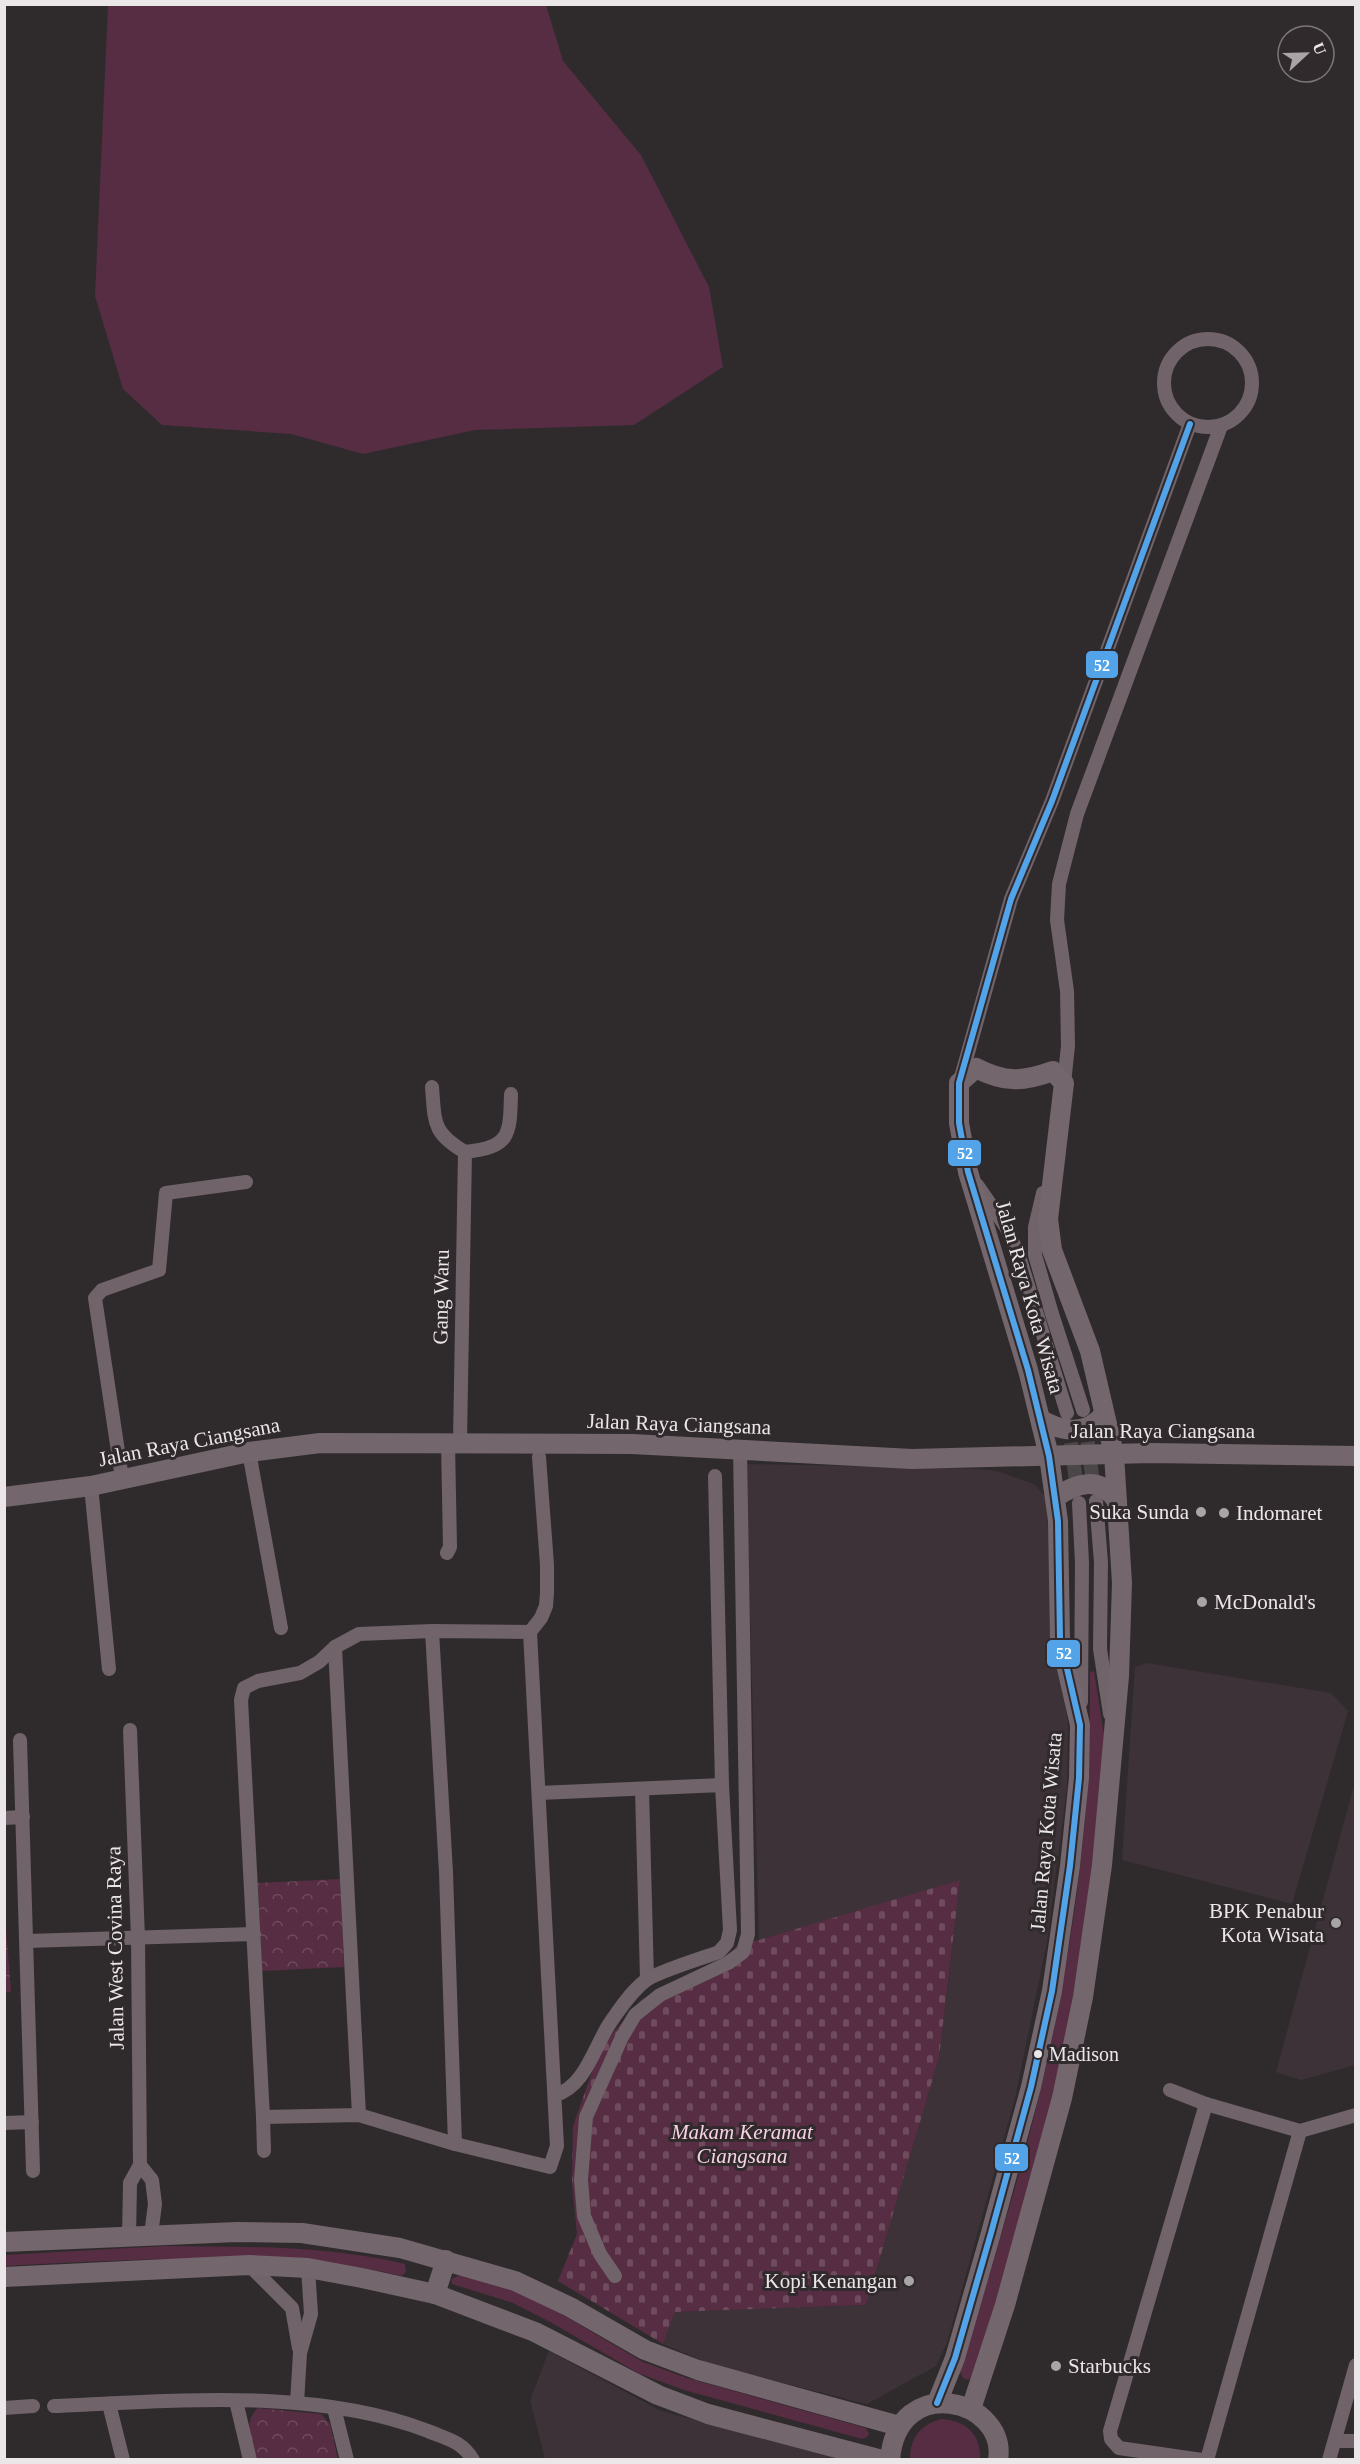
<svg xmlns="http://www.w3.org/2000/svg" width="1360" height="2464" font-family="Georgia,serif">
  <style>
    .built { fill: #3d3237 }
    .grass { fill: #562d42 }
    .cemetery { fill: url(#cemetery-stones) }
    .park { fill: url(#park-crowns) }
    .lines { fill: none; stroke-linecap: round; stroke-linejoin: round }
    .street-tunnel { stroke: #4b4749; stroke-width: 14; stroke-dasharray: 14 7; stroke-linecap: butt }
    .street { stroke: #706369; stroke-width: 14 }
    .secondary { stroke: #73666c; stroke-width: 20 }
    .bus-1-casing { stroke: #302a2d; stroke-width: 10 }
    .bus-1 { stroke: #53a3e8; stroke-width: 6 }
    .poi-dot { fill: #a9a5a7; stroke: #302a2d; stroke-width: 2 }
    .bus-dot { fill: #ebe7e9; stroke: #302a2d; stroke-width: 2 }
    .labels { text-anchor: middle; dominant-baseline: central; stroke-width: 6; stroke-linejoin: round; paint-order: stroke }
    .bus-label { font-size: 20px; fill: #ebe7e9; stroke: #302a2d; text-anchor: start }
    .street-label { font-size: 21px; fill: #ebe7e9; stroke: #302a2d }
    .poi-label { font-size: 21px; fill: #ebe7e9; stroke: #302a2d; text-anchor: end }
    .park-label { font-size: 21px; font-style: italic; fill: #f8d1e2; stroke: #302a2d }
    .line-badge { stroke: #302a2d; stroke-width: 2 }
    .badge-label { font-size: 16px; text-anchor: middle; font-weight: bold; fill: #fff }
  </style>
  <defs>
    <pattern id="cemetery-stones" width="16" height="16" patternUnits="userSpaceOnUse" patternTransform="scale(1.5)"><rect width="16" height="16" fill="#562d42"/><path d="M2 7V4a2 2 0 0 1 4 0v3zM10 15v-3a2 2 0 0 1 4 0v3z" fill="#6e4b5d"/></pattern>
    <pattern id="park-crowns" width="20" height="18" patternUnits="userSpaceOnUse" patternTransform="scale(1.5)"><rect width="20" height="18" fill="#562d42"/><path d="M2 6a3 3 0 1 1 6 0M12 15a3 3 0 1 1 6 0" fill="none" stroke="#6e4b5d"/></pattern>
  </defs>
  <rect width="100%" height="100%" fill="#2f2b2d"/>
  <g class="built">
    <polygon points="746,1464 979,1469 997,1471 1034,1484 1045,1496 1050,1548 1050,1647 1064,1689 1068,1726 1067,1788 1047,1942 1015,2098 947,2343 936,2366 867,2404 715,2366 663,2344 675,2312 866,2305 939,2058 960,1881 759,1940"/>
    <polygon points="1147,1663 1331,1693 1348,1711 1292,1904 1122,1860 1135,1667"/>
    <polygon points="1355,1782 1355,2065 1301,2080 1276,2072"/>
    <polygon points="549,2351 661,2411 841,2459 545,2459 530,2400"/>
  </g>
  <g class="grass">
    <polygon points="108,5 546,5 563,61 641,155 709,287 723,367 634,425 475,430 363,454 291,434 162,425 123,389 95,296"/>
    <path d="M1094,1671L1104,1735L1092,1878L1073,1997L1054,2096L976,2374L968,2380L963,2378L960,2372C987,2280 1017,2189 1039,2096C1065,1989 1085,1864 1089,1754C1090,1727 1090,1699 1090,1672Z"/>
    <path d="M165,2246C246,2247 326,2245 405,2264L406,2272L402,2276C346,2262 291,2260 233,2259C157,2258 81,2262 5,2266V2255Z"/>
    <polygon points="461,2275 517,2292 558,2312 643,2362 687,2378 866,2428 869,2434 867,2437 862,2439 684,2390 638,2373 552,2323 513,2303 452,2284 451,2279"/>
    <path d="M941,2419C965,2420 981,2434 980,2459H910C910,2438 920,2425 941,2419Z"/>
  </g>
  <polygon class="cemetery" points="960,1880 939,2058 866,2305 675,2312 663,2344 558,2281 577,2234 572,2182 573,2126 601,2047 641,2000 722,1964 739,1943 759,1940"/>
  <g class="park">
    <polygon points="340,1879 344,1967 262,1971 258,1883"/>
    <polygon points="4,1903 11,1992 4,1992"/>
    <path d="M258,2408L321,2414L330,2424L338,2459H257C253,2441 242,2422 258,2408Z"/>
  </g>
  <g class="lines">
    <g class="street-tunnel">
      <polyline points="1085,1421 1094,1491"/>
      <polyline points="1068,1422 1078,1495"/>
    </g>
    <g class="street">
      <circle cx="1208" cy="383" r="44"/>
      <polyline points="960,1081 1011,899 1052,801 1190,424"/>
      <polyline points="1064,1083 1068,1046 1067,991 1057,920 1059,884 1077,814 1221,426"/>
      <path d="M432,1087C435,1122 432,1133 465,1152"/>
      <polyline points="977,1185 1006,1227 1019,1256 1067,1413"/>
      <polyline points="1043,1193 1035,1227 1035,1255 1052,1314 1083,1410"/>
      <path d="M460,1442L465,1152C510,1147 510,1136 511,1094"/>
      <polyline points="249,1452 281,1628"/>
      <polyline points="715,1476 722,1785"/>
      <polyline points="122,1478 95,1298 102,1290 159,1270 166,1193 246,1182"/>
      <polyline points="91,1486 109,1669"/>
      <polyline points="1096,1501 1101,1562 1100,1649 1110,1714"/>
      <polyline points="1079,1503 1082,1563 1081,1702"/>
      <polyline points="447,1553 450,1547 448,1443"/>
      <polyline points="432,1631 446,1872 455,2144"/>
      <polyline points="530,1632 432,1631 359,1634 335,1647 319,1662 300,1673 258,1681 244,1688 241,1700 263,2117 359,2115 455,2144 550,2167 557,2146 530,1632 541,1618 546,1606 547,1593 547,1565 539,1457"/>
      <polyline points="335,1647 359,2115"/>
      <polyline points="20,1740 33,2171"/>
      <polyline points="642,1789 647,1979"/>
      <path d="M539,1793L722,1785L730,1930L727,1943L719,1952C703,1958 656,1972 645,1981C631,1992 620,2008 610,2023C594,2047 585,2087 555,2095"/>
      <polyline points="4,1818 23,1817"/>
      <polyline points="27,1941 254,1934"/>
      <polyline points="1170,2090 1206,2104 1300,2131 1356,2115"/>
      <polyline points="263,2117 264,2151"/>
      <polyline points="4,2123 32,2122"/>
      <polyline points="140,2165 152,2180 155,2204 151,2235"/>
      <polyline points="129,2237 130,2183 140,2165 138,1938 130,1730"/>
      <polyline points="249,2265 292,2308 299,2348"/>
      <polyline points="615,2276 600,2254 584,2216 581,2180 586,2117 622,2037 635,2015 660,1995 728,1963 743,1952 748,1934 740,1449"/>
      <polyline points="236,2401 250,2460"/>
      <polyline points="297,2403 300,2353 311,2314 308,2268"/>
      <polyline points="109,2404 123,2460"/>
      <path d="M54,2406C173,2401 315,2387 428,2431C447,2439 462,2441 473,2460"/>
      <polyline points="4,2408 33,2406"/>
      <polyline points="334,2408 347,2460"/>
      <polyline points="1335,2441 1356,2441"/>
      <polyline points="1202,2460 1119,2448 1111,2439 1110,2431 1206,2104"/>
      <polyline points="1207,2460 1300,2131"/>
      <polyline points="1329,2460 1356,2365"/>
    </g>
    <g class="secondary">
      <path d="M1040,1419C1061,1432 1087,1436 1104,1414"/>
      <polyline points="4,1497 91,1486 249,1452 320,1443 632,1444 912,1459 1151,1453 1356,1456"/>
      <path d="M1055,1498C1077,1482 1100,1476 1117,1501"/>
      <polyline points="4,2242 237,2232 302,2233 400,2248 515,2281 570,2307 645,2350 698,2370 899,2426"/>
      <polyline points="4,2277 249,2265 308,2268 362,2278 435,2294 535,2332 658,2395 708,2414 882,2460"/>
      <polyline points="435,2294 446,2260"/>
      <path d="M937,2403L955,2358L991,2233L1031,2087L1052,1991L1070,1866L1079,1778L1080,1725L1060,1638L1058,1521L1049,1456L1028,1370L968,1172L959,1123V1083L976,1068C1005,1083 1023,1082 1053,1071L1064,1083L1048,1219L1052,1250L1090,1351L1114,1454L1122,1583L1119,1676L1102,1865L1083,1997L1062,2098L1005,2305L971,2409"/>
      <path d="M890,2460C897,2371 1008,2399 998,2460"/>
    </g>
    <g class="bus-1-casing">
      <polyline id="bus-1" points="937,2403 955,2358 991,2233 1031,2087 1052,1991 1070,1866 1079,1778 1080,1725 1060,1638 1058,1521 1049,1456 1028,1370 968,1172 959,1123 959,1083 1011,899 1052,801 1190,424"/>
    </g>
    <use href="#bus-1" class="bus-1"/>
  </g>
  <g class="poi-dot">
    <circle cx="1201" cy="1512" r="6"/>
    <circle cx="1224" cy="1513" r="6"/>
    <circle cx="1202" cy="1602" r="6"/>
    <circle cx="1336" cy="1923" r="6"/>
    <circle cx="909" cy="2281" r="6"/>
    <circle cx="1056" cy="2366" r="6"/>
  </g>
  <circle class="bus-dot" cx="1038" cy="2054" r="5"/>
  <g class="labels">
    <g class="bus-label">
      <text x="1049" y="2054">Madison</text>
    </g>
    <g class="street-label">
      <text transform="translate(441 1297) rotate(-89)">Gang Waru</text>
      <text transform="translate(1030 1297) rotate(74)">Jalan Raya Kota Wisata</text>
      <text transform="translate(679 1424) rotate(2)">Jalan Raya Ciangsana</text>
      <text x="1163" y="1431">Jalan Raya Ciangsana</text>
      <text transform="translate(189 1442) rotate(-11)">Jalan Raya Ciangsana</text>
      <text transform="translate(1046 1832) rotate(-85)">Jalan Raya Kota Wisata</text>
      <text transform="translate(115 1948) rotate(-91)">Jalan West Covina Raya</text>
    </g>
    <g class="poi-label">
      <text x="1189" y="1512">Suka Sunda</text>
      <text x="1236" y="1513" text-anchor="start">Indomaret</text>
      <text x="1214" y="1602" text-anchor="start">McDonald's</text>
      <text x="1324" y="1911">BPK Penabur<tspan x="1324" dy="24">Kota Wisata</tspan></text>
      <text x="897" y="2281">Kopi Kenangan</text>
      <text x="1068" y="2366" text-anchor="start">Starbucks</text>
    </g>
    <g class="park-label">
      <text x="742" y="2132">Makam Keramat<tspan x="742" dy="24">Ciangsana</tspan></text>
    </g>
  </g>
  <g class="line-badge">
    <rect x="1085" y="650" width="34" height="29" rx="6" fill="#53a3e8"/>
    <rect x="947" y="1139" width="35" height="28" rx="6" fill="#53a3e8"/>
    <rect x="1046" y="1639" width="35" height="29" rx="6" fill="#53a3e8"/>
    <rect x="994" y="2143" width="35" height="29" rx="6" fill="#53a3e8"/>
  </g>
  <g class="badge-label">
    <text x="1102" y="671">52</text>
    <text x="965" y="1159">52</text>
    <text x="1064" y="1659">52</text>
    <text x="1012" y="2164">52</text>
  </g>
  <rect width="1360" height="2464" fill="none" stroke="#ebe7e9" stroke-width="12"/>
  <g transform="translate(1306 54) rotate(68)"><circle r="28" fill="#302a2d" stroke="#7b7678" stroke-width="1.5"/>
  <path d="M0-4.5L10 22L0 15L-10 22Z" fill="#a9a5a7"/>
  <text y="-9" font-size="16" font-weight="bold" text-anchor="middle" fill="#ebe7e9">U</text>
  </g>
</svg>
